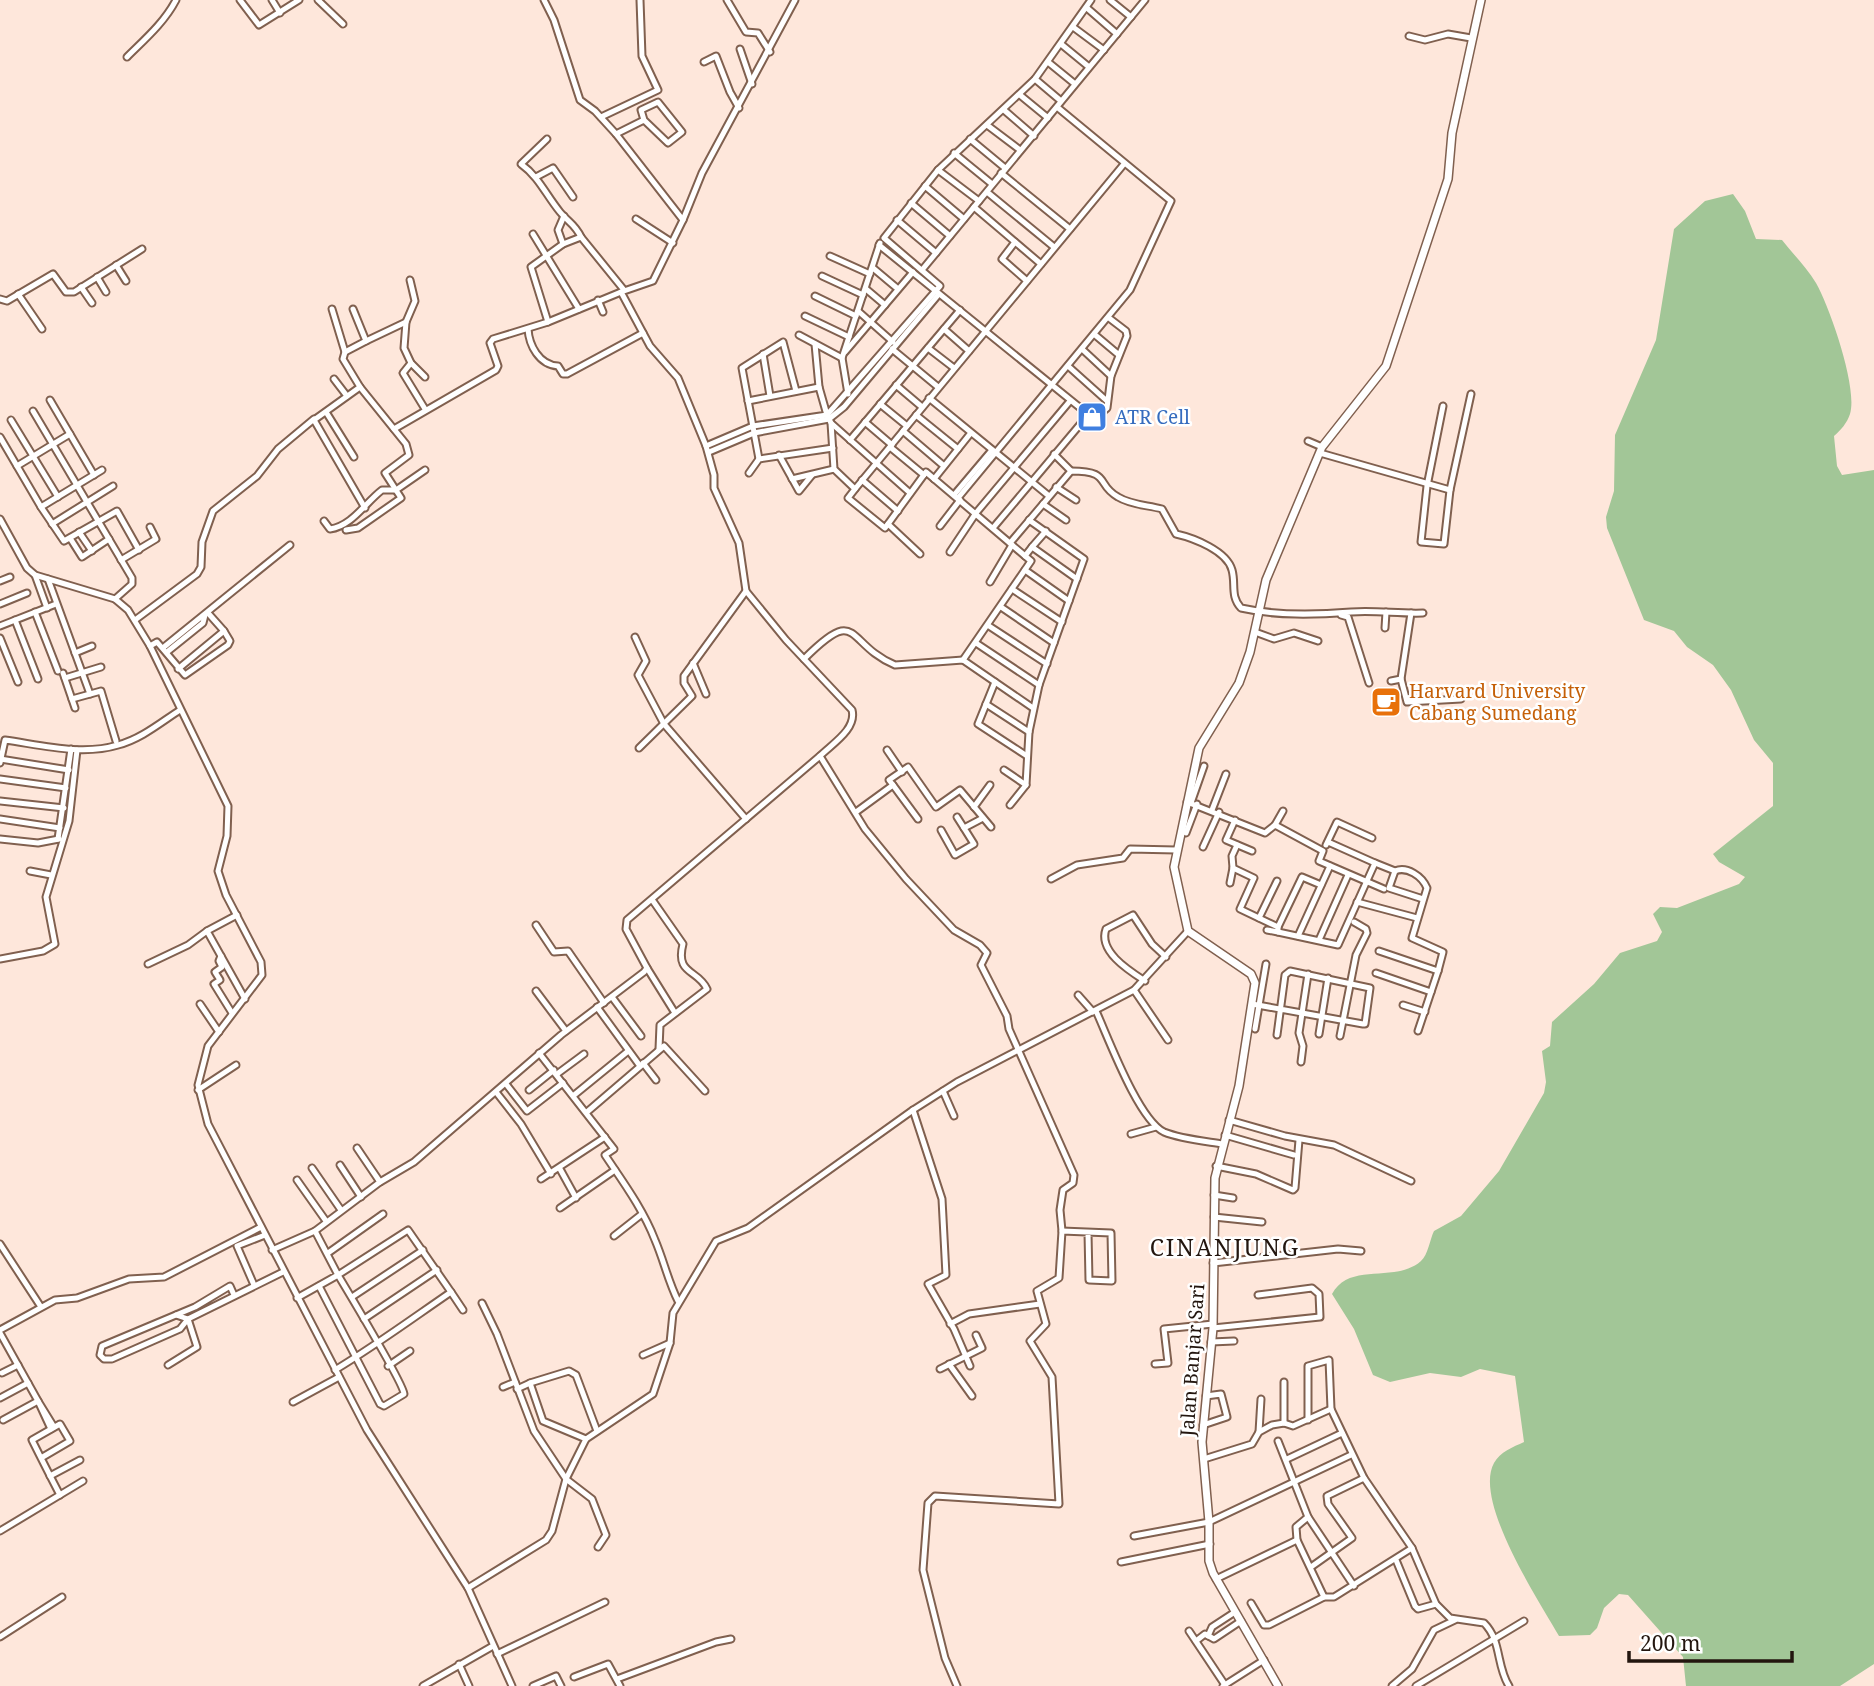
<svg xmlns="http://www.w3.org/2000/svg" width="1874" height="1686" font-family="'Noto Serif',serif">
  <style>
    .forest { fill: #a2c697 }
    .lines { fill: none; stroke-linecap: round; stroke-linejoin: round }
    .minor-casing { stroke: #80604f; stroke-width: 9 }
    .tertiary-casing { stroke: #80604f; stroke-width: 10 }
    .minor { stroke: #fff; stroke-width: 5 }
    .tertiary { stroke: #fff; stroke-width: 7 }
    .labels { text-anchor: middle; dominant-baseline: central; stroke-width: 5; stroke-linejoin: round; paint-order: stroke }
    .shop-label { font-size: 19px; fill: #366cbe; stroke: #fff; text-anchor: start }
    .food-label { font-size: 19px; fill: #c56008; stroke: #fff; text-anchor: start }
    .street-label { font-size: 19px; fill: #23160f; stroke: #fff }
    .quarter-label { font-size: 23px; letter-spacing: 2px; fill: #23160f; stroke: #fff }
  </style>
  <rect width="100%" height="100%" fill="#fee7db"/>
  <path class="forest" d="M1733,194L1745,211L1756,239L1782,240C1793,254 1807,268 1816,283C1830,308 1858,388 1850,414C1847,423 1841,430 1834,436L1837,466L1842,475L1874,470V1664L1840,1686H1686L1683,1657L1628,1595L1619,1594L1604,1608L1597,1628L1590,1635L1559,1636C1539,1601 1473,1501 1494,1463C1500,1452 1513,1447 1524,1442L1515,1376L1480,1369L1461,1377L1430,1373L1390,1382L1373,1375L1354,1329L1332,1294C1350,1261 1395,1284 1421,1261C1428,1255 1430,1239 1434,1231L1461,1216L1499,1171L1544,1093L1546,1082L1542,1051L1550,1046L1552,1022L1594,984L1620,953L1657,941L1662,932L1653,914L1660,907L1677,908L1739,884L1745,877L1719,862L1713,854L1773,806V763L1754,740L1731,690L1713,665L1687,647L1674,631L1644,620L1607,528L1606,517L1614,491L1615,435L1656,340L1674,229L1705,201Z"/>
  <g class="lines">
    <g class="minor-casing">
      <g id="minor">
        <polyline points="240,0 259,25 299,0"/>
        <polyline points="272,0 280,13"/>
        <polyline points="318,0 343,24"/>
        <polyline points="727,0 746,32 758,33 770,52"/>
        <polyline points="1110,0 1131,17"/>
        <polyline points="1087,8 1117,34"/>
        <polyline points="1073,27 1104,50"/>
        <polyline points="1409,36 1425,40 1448,34 1471,38"/>
        <polyline points="1061,44 1089,67"/>
        <polyline points="740,49 752,84"/>
        <path d="M127,57C144,40 164,23 176,0"/>
        <polyline points="704,62 716,56 730,92 739,108"/>
        <polyline points="1048,62 1075,84"/>
        <polyline points="1035,79 1061,101"/>
        <polyline points="1020,95 1048,118"/>
        <polyline points="1004,110 1034,136"/>
        <polyline points="601,117 658,90 642,56 640,0"/>
        <polyline points="987,125 1020,150"/>
        <polyline points="616,134 644,120 668,143 682,132 658,102 641,110 644,120"/>
        <path d="M547,139L521,164C539,177 546,195 560,212C568,222 575,224 581,237"/>
        <polyline points="970,139 1005,168"/>
        <polyline points="954,153 992,184"/>
        <polyline points="938,170 979,201"/>
        <polyline points="1001,173 1070,229"/>
        <polyline points="536,177 553,168 573,197"/>
        <polyline points="925,186 964,219"/>
        <polyline points="987,192 1054,247"/>
        <polyline points="911,203 950,236"/>
        <polyline points="974,207 1041,264"/>
        <polyline points="636,219 673,243"/>
        <polyline points="683,220 702,173 795,0"/>
        <polyline points="897,220 936,253"/>
        <polyline points="533,234 579,309"/>
        <polyline points="1015,242 1002,259 1027,281"/>
        <polyline points="563,244 558,230 564,216"/>
        <polyline points="879,245 1094,419 1107,408 1111,376 1127,336 1126,331 1109,318"/>
        <polyline points="830,256 870,274"/>
        <polyline points="116,265 126,281"/>
        <polyline points="873,268 898,289"/>
        <polyline points="922,270 1145,0"/>
        <polyline points="822,276 863,295"/>
        <polyline points="97,277 106,292"/>
        <polyline points="410,280 415,301 406,322 404,348 411,363 425,377"/>
        <polyline points="81,287 92,303"/>
        <polyline points="866,289 885,305"/>
        <polyline points="18,294 42,329"/>
        <polyline points="815,296 856,316"/>
        <polyline points="0,299 7,301 53,274 66,292 74,292 142,249"/>
        <polyline points="598,300 603,312"/>
        <polyline points="332,309 345,352"/>
        <polyline points="353,309 366,341 345,352 343,359 360,387 314,420 365,508"/>
        <polyline points="858,311 893,342"/>
        <polyline points="805,316 849,337"/>
        <polyline points="548,322 531,267 563,244 581,237 624,290"/>
        <path d="M528,329C529,345 539,365 558,366L563,374H567L643,333"/>
        <polyline points="944,329 969,351"/>
        <polyline points="1094,334 1119,355"/>
        <polyline points="799,335 842,358"/>
        <polyline points="366,341 406,322"/>
        <polyline points="928,348 954,368"/>
        <polyline points="892,349 938,387"/>
        <polyline points="1082,349 1111,376"/>
        <polyline points="845,352 913,272"/>
        <polyline points="763,354 770,396"/>
        <polyline points="411,363 403,373 425,409"/>
        <polyline points="1068,366 1107,401"/>
        <polyline points="334,379 347,396"/>
        <polyline points="896,385 922,407"/>
        <polyline points="848,394 842,358 880,243"/>
        <polyline points="929,398 1049,496"/>
        <polyline points="50,400 94,475"/>
        <polyline points="748,401 819,387"/>
        <polyline points="880,404 907,426"/>
        <polyline points="1443,406 1427,486 1421,542 1444,544 1450,490 1471,394"/>
        <polyline points="33,411 132,578 132,584 115,599"/>
        <polyline points="326,412 354,457"/>
        <polyline points="916,415 958,449"/>
        <polyline points="11,420 58,497"/>
        <polyline points="865,422 892,445"/>
        <polyline points="831,423 910,493"/>
        <polyline points="394,429 496,370 498,366 490,343 493,339 548,322 621,292"/>
        <polyline points="903,431 944,466"/>
        <polyline points="0,437 41,507"/>
        <polyline points="850,440 960,310"/>
        <polyline points="1308,441 1322,447"/>
        <polyline points="706,446 753,426 827,415 819,387 815,344"/>
        <polyline points="890,447 924,475"/>
        <polyline points="709,452 754,433 829,419 844,407 939,294"/>
        <polyline points="1320,453 1450,490"/>
        <polyline points="1054,454 1071,471"/>
        <polyline points="779,455 799,491 812,475"/>
        <polyline points="759,459 742,368 783,342 796,391"/>
        <polyline points="17,466 70,434"/>
        <polyline points="102,470 41,507 64,541 117,511 139,550"/>
        <polyline points="749,473 759,459 833,448"/>
        <polyline points="792,479 834,469"/>
        <polyline points="934,479 970,434"/>
        <polyline points="862,480 898,511"/>
        <polyline points="1056,487 1076,500"/>
        <polyline points="855,489 1124,164"/>
        <polyline points="954,495 992,450"/>
        <polyline points="958,498 1130,290 1171,201 1057,107"/>
        <polyline points="1043,504 1066,520"/>
        <polyline points="0,519 27,568 35,575 115,599 128,610 150,646 228,806 227,836 218,871 226,895 261,962 262,975 208,1046 198,1085 208,1124 367,1430 468,1588 512,1686"/>
        <path d="M324,521L330,529C352,526 365,503 382,490H396L425,470"/>
        <polyline points="52,524 113,486"/>
        <polyline points="888,524 926,472 1031,561 963,660"/>
        <polyline points="940,526 960,500"/>
        <polyline points="993,528 1088,415"/>
        <polyline points="346,530 358,528 401,498 385,473 409,455 406,444 360,387"/>
        <polyline points="79,532 92,551"/>
        <polyline points="70,538 82,557 109,539"/>
        <path d="M1010,543L1071,471C1112,471 1095,484 1118,497C1131,505 1147,505 1162,509L1176,534C1194,538 1227,551 1232,570C1236,584 1230,596 1241,608C1277,616 1314,615 1351,612C1375,610 1399,614 1423,613"/>
        <polyline points="1032,547 1046,531"/>
        <polyline points="950,552 976,513 1070,401"/>
        <polyline points="920,554 888,524 885,528 848,498 855,489 834,469 831,423 827,415 940,286 884,238 938,170 1035,79 1091,0"/>
        <polyline points="1025,556 1032,547 1077,579"/>
        <polyline points="121,560 156,539 150,527"/>
        <polyline points="1025,570 1069,601"/>
        <polyline points="35,575 47,608"/>
        <polyline points="48,579 90,694"/>
        <polyline points="0,581 10,577"/>
        <polyline points="990,582 1012,545"/>
        <polyline points="1012,589 1062,622"/>
        <polyline points="0,604 27,593"/>
        <polyline points="1001,607 1054,643"/>
        <polyline points="35,612 58,671"/>
        <polyline points="1341,615 1348,617 1369,683"/>
        <polyline points="15,620 38,679"/>
        <polyline points="135,620 197,574 201,567 202,542 213,511 257,476 278,449 314,419"/>
        <polyline points="0,626 56,604"/>
        <polyline points="989,626 1047,664"/>
        <polyline points="1385,628 1386,612"/>
        <polyline points="1255,632 1274,639 1294,633 1318,641"/>
        <polyline points="635,637 646,661 638,675 664,724 746,819"/>
        <polyline points="0,638 18,682"/>
        <polyline points="976,643 1039,685"/>
        <polyline points="150,646 157,642 185,675 228,645 230,641 224,631"/>
        <polyline points="164,647 290,545"/>
        <polyline points="167,652 203,623 205,615"/>
        <polyline points="75,653 92,646"/>
        <path d="M804,659C860,603 845,644 895,665L963,660L1033,708"/>
        <polyline points="693,663 706,694"/>
        <polyline points="178,669 224,631 208,613"/>
        <polyline points="63,673 75,708"/>
        <polyline points="65,678 101,667"/>
        <polyline points="1401,679 1407,702 1461,699"/>
        <polyline points="1391,681 1401,679 1411,613"/>
        <polyline points="995,682 978,724 1027,756"/>
        <polyline points="72,699 101,691 116,741"/>
        <polyline points="986,704 1029,732"/>
        <polyline points="639,748 692,696 684,683 684,676 746,591"/>
        <polyline points="887,750 902,772"/>
        <polyline points="820,756 865,829 906,879 954,930 980,945 987,953 981,965 1007,1016 1009,1029 1074,1175 1073,1183 1063,1190 1060,1210 1062,1231"/>
        <polyline points="0,759 69,770"/>
        <path d="M0,763L5,740C41,745 82,756 118,745C141,739 160,723 180,710"/>
        <polyline points="1004,770 1026,785"/>
        <polyline points="0,779 66,788"/>
        <polyline points="893,785 889,780 908,767 936,807 960,790 991,827"/>
        <polyline points="0,801 64,808"/>
        <polyline points="1187,802 1265,833 1275,825 1323,851 1319,861 1384,889"/>
        <polyline points="1191,803 1204,766"/>
        <polyline points="1010,805 1026,785 1029,732 1039,685 1084,559 1029,520"/>
        <polyline points="974,807 990,785"/>
        <polyline points="1212,810 1226,774"/>
        <polyline points="856,812 893,785 918,819"/>
        <polyline points="957,817 964,828"/>
        <polyline points="0,819 60,828"/>
        <polyline points="1235,820 1226,840 1252,851"/>
        <polyline points="1275,825 1283,811"/>
        <polyline points="941,830 955,855 974,844 964,828 983,818"/>
        <polyline points="1186,833 1197,804"/>
        <polyline points="0,839 38,843 59,839"/>
        <polyline points="58,839 71,749"/>
        <polyline points="1237,845 1232,856 1233,868 1254,878 1240,909 1278,927 1278,932 1338,945 1375,863 1328,842"/>
        <polyline points="1326,845 1337,822 1372,838"/>
        <polyline points="1203,847 1219,812"/>
        <polyline points="1375,863 1395,871"/>
        <polyline points="30,871 51,875"/>
        <polyline points="1051,879 1077,865 1123,858 1130,849 1176,850"/>
        <polyline points="1230,883 1233,868"/>
        <path d="M653,901L683,944C675,975 698,969 707,989L660,1025L659,1049"/>
        <polyline points="1357,902 1417,918"/>
        <polyline points="237,915 207,931 245,999"/>
        <polyline points="1259,918 1277,881"/>
        <polyline points="536,925 554,952 568,951 604,1003"/>
        <polyline points="1278,927 1302,877 1321,885"/>
        <polyline points="1267,930 1278,932"/>
        <polyline points="1298,936 1330,866"/>
        <polyline points="1319,940 1348,875"/>
        <path d="M1379,951L1438,971L1443,952L1412,938L1427,888C1422,876 1407,866 1395,871L1389,888L1423,899"/>
        <polyline points="221,956 219,961 222,967 215,972 220,980 214,984 232,1013"/>
        <polyline points="0,959 43,951 55,944 46,897 69,821 77,750"/>
        <polyline points="148,964 188,945 207,931"/>
        <polyline points="647,968 675,1013"/>
        <polyline points="1376,973 1431,992"/>
        <path d="M1145,981C1128,970 1098,951 1106,929L1133,915L1152,944L1166,957"/>
        <polyline points="1134,990 1168,1040"/>
        <polyline points="536,991 566,1031"/>
        <polyline points="1078,995 1093,1012"/>
        <polyline points="612,997 641,1036"/>
        <polyline points="200,1004 219,1032"/>
        <path d="M1252,1004C1289,1011 1326,1017 1363,1024H1365L1370,988L1290,971L1285,975L1277,1035"/>
        <polyline points="1403,1005 1425,1012"/>
        <polyline points="597,1007 640,1066"/>
        <path d="M1096,1011C1108,1037 1138,1119 1164,1132C1181,1139 1204,1141 1223,1144"/>
        <polyline points="1255,1029 1266,964"/>
        <polyline points="1418,1031 1438,971"/>
        <polyline points="1319,1034 1328,978"/>
        <polyline points="1340,1036 1356,955 1367,933 1366,929 1354,922"/>
        <path d="M539,1053L614,1149L605,1155C623,1182 643,1209 655,1240C664,1261 668,1281 678,1301"/>
        <polyline points="1301,1062 1303,1046 1299,1033 1308,974"/>
        <polyline points="643,1063 656,1080"/>
        <polyline points="557,1074 584,1054"/>
        <polyline points="506,1084 527,1111 563,1083"/>
        <polyline points="198,1090 236,1065"/>
        <polyline points="529,1090 554,1070"/>
        <polyline points="943,1091 954,1116"/>
        <polyline points="496,1092 521,1124 551,1174"/>
        <polyline points="573,1096 627,1052"/>
        <polyline points="913,1110 942,1199 946,1275 928,1284 954,1329 970,1366"/>
        <polyline points="587,1112 664,1046 705,1091"/>
        <polyline points="1229,1120 1285,1136 1334,1145 1411,1181"/>
        <polyline points="1131,1134 1156,1127"/>
        <polyline points="1225,1135 1294,1155"/>
        <polyline points="357,1148 380,1182"/>
        <polyline points="340,1165 361,1197"/>
        <polyline points="1216,1166 1256,1174 1293,1190 1295,1188 1299,1140"/>
        <polyline points="312,1168 341,1210"/>
        <polyline points="560,1169 576,1198"/>
        <polyline points="541,1179 605,1137"/>
        <polyline points="297,1180 326,1221"/>
        <polyline points="1214,1195 1233,1198"/>
        <polyline points="560,1208 615,1170"/>
        <polyline points="1214,1217 1262,1222"/>
        <polyline points="614,1236 642,1214"/>
        <polyline points="0,1244 41,1307"/>
        <polyline points="272,1250 315,1231"/>
        <polyline points="328,1253 383,1214"/>
        <polyline points="1213,1263 1338,1249 1361,1251"/>
        <polyline points="254,1285 237,1246 265,1235"/>
        <path d="M319,1286L380,1404L384,1406L404,1394C404,1385 347,1290 338,1275L408,1230L451,1292C413,1318 375,1346 335,1370"/>
        <polyline points="451,1292 463,1310"/>
        <polyline points="234,1295 230,1286 195,1307 102,1346 100,1355 104,1359 112,1359 180,1329 188,1319 283,1272"/>
        <polyline points="352,1297 423,1250"/>
        <path d="M297,1298L338,1275L315,1231L380,1182L414,1162L561,1035L644,972L647,968L626,929L627,920L820,756C832,744 857,729 852,710L786,640L746,591L739,543L714,488V475L706,446L678,378L650,346L621,292L653,281L683,220L616,134L595,111L580,100L554,20L544,0"/>
        <polyline points="482,1303 497,1334 534,1431 566,1479 592,1499 606,1535 598,1547"/>
        <polyline points="364,1319 437,1270"/>
        <polyline points="950,1324 969,1314 1040,1304"/>
        <polyline points="1213,1328 1320,1317 1319,1294 1312,1288 1258,1295"/>
        <polyline points="0,1330 55,1300 77,1298 129,1279 164,1277 261,1227"/>
        <polyline points="0,1333 38,1401 3,1420"/>
        <polyline points="1211,1342 1234,1341"/>
        <polyline points="643,1355 670,1343"/>
        <polyline points="949,1364 972,1396"/>
        <polyline points="1155,1364 1168,1363 1164,1329 1213,1324"/>
        <polyline points="168,1365 197,1347 188,1319 176,1315"/>
        <polyline points="388,1366 410,1351"/>
        <polyline points="940,1369 982,1348 976,1335"/>
        <polyline points="2,1373 18,1365"/>
        <polyline points="530,1383 569,1371 576,1375 597,1431"/>
        <polyline points="503,1387 515,1382"/>
        <polyline points="517,1389 530,1383 543,1421 586,1439"/>
        <polyline points="0,1398 28,1383"/>
        <polyline points="293,1402 339,1377"/>
        <path d="M1308,1420V1366L1329,1360L1331,1409L1364,1478L1412,1548L1436,1604L1450,1618L1484,1623C1502,1641 1496,1666 1509,1686"/>
        <polyline points="1284,1423 1284,1382"/>
        <polyline points="1203,1425 1227,1417 1221,1394 1206,1396"/>
        <polyline points="51,1429 38,1401 54,1427"/>
        <polyline points="1259,1432 1261,1399"/>
        <polyline points="1278,1441 1308,1517 1296,1527 1297,1540 1324,1597"/>
        <path d="M41,1458L70,1441L60,1424L32,1440C41,1458 50,1476 60,1495"/>
        <polyline points="1204,1459 1252,1444 1259,1432 1272,1425 1284,1423 1293,1426 1331,1409"/>
        <polyline points="1287,1459 1342,1433"/>
        <polyline points="50,1476 80,1460"/>
        <polyline points="1308,1517 1354,1586"/>
        <polyline points="0,1531 83,1481"/>
        <polyline points="1134,1536 1209,1522 1351,1455"/>
        <polyline points="1396,1560 1415,1606 1418,1609 1436,1604"/>
        <polyline points="1121,1562 1210,1544"/>
        <polyline points="1311,1567 1352,1538 1328,1504 1327,1496 1364,1478"/>
        <polyline points="1216,1579 1297,1540"/>
        <polyline points="468,1588 546,1540 552,1531 566,1479 586,1439 653,1394 670,1343 673,1313 716,1241 748,1228 913,1110 957,1082 1134,990 1188,931"/>
        <polyline points="1251,1603 1264,1625 1269,1625 1324,1597 1334,1597 1412,1548"/>
        <polyline points="1189,1631 1225,1685"/>
        <polyline points="1208,1636 1212,1627 1235,1612"/>
        <polyline points="0,1637 62,1597"/>
        <polyline points="1196,1641 1205,1634 1214,1639 1241,1621"/>
        <polyline points="497,1654 605,1602"/>
        <polyline points="459,1664 469,1686"/>
        <polyline points="574,1677 608,1664 620,1686"/>
        <polyline points="617,1679 716,1642 731,1639"/>
        <polyline points="423,1686 493,1646"/>
        <polyline points="533,1686 556,1676 561,1686"/>
        <polyline points="957,1686 945,1658 923,1570 928,1503 935,1496 1059,1504 1052,1377 1030,1341 1046,1324 1037,1291 1059,1278 1062,1231 1111,1233 1112,1281 1089,1280 1088,1233"/>
        <polyline points="1223,1686 1264,1660"/>
        <polyline points="1392,1686 1412,1669 1434,1630 1455,1620"/>
        <polyline points="1416,1686 1524,1621"/>
      </g>
    </g>
    <g class="tertiary-casing">
      <polyline id="tertiary" points="1278,1686 1213,1573 1209,1561 1209,1522 1202,1442 1213,1328 1215,1178 1239,1086 1255,983 1251,974 1188,931 1174,867 1199,748 1239,683 1250,652 1266,580 1322,447 1386,366 1448,179 1452,133 1481,0"/>
    </g>
    <use href="#minor" class="minor"/>
    <use href="#tertiary" class="tertiary"/>
  </g>
  <defs>
    <g id="shop-square" transform="scale(1.575)"><rect x="-9" y="-9" width="18" height="18" rx="4" fill="#3f7fe0" stroke="#fff"/><path d="M-5-2.5h2.3a2.7 3.5 0 0 1 5.4 0H5L5.5 6h-11ZM-1.5-2.5h3a1.5 2.3 0 0 0-3 0Z" fill="#fff"/></g>
    <g id="cafe-square" transform="scale(1.575)"><rect x="-9" y="-9" width="18" height="18" rx="4" fill="#e8710a" stroke="#fff"/><path d="M-5.5-4.5H6V0H3Q3 3.5 0 3.5H-2.5Q-5.5 3.5-5.5 0ZM3-3.2v2h1.7v-2ZM-6 4.5H4V6H-6Z" fill="#fff"/></g>
  </defs>
  <g fill-rule="evenodd">
    <use href="#shop-square" x="1092" y="417"/>
    <use href="#cafe-square" x="1386" y="702"/>
  </g>
  <g class="labels">
    <g class="shop-label">
      <text x="1115" y="417">ATR Cell</text>
    </g>
    <g class="food-label">
      <text x="1409" y="691">Harvard University<tspan x="1409" dy="22">Cabang Sumedang</tspan></text>
    </g>
    <g class="street-label">
      <text transform="translate(1192 1360) rotate(-86)">Jalan Banjar Sari</text>
    </g>
    <g class="quarter-label">
      <text x="1225" y="1247">CINANJUNG</text>
    </g>
  </g>
  <path d="M1629 1651v10h163v-10" fill="none" stroke="#23160f" stroke-width="3.5"/>
  <text x="1640" y="1651" font-size="21" fill="#23160f" stroke="#ffffff" stroke-width="5" paint-order="stroke">200 m</text>
</svg>
